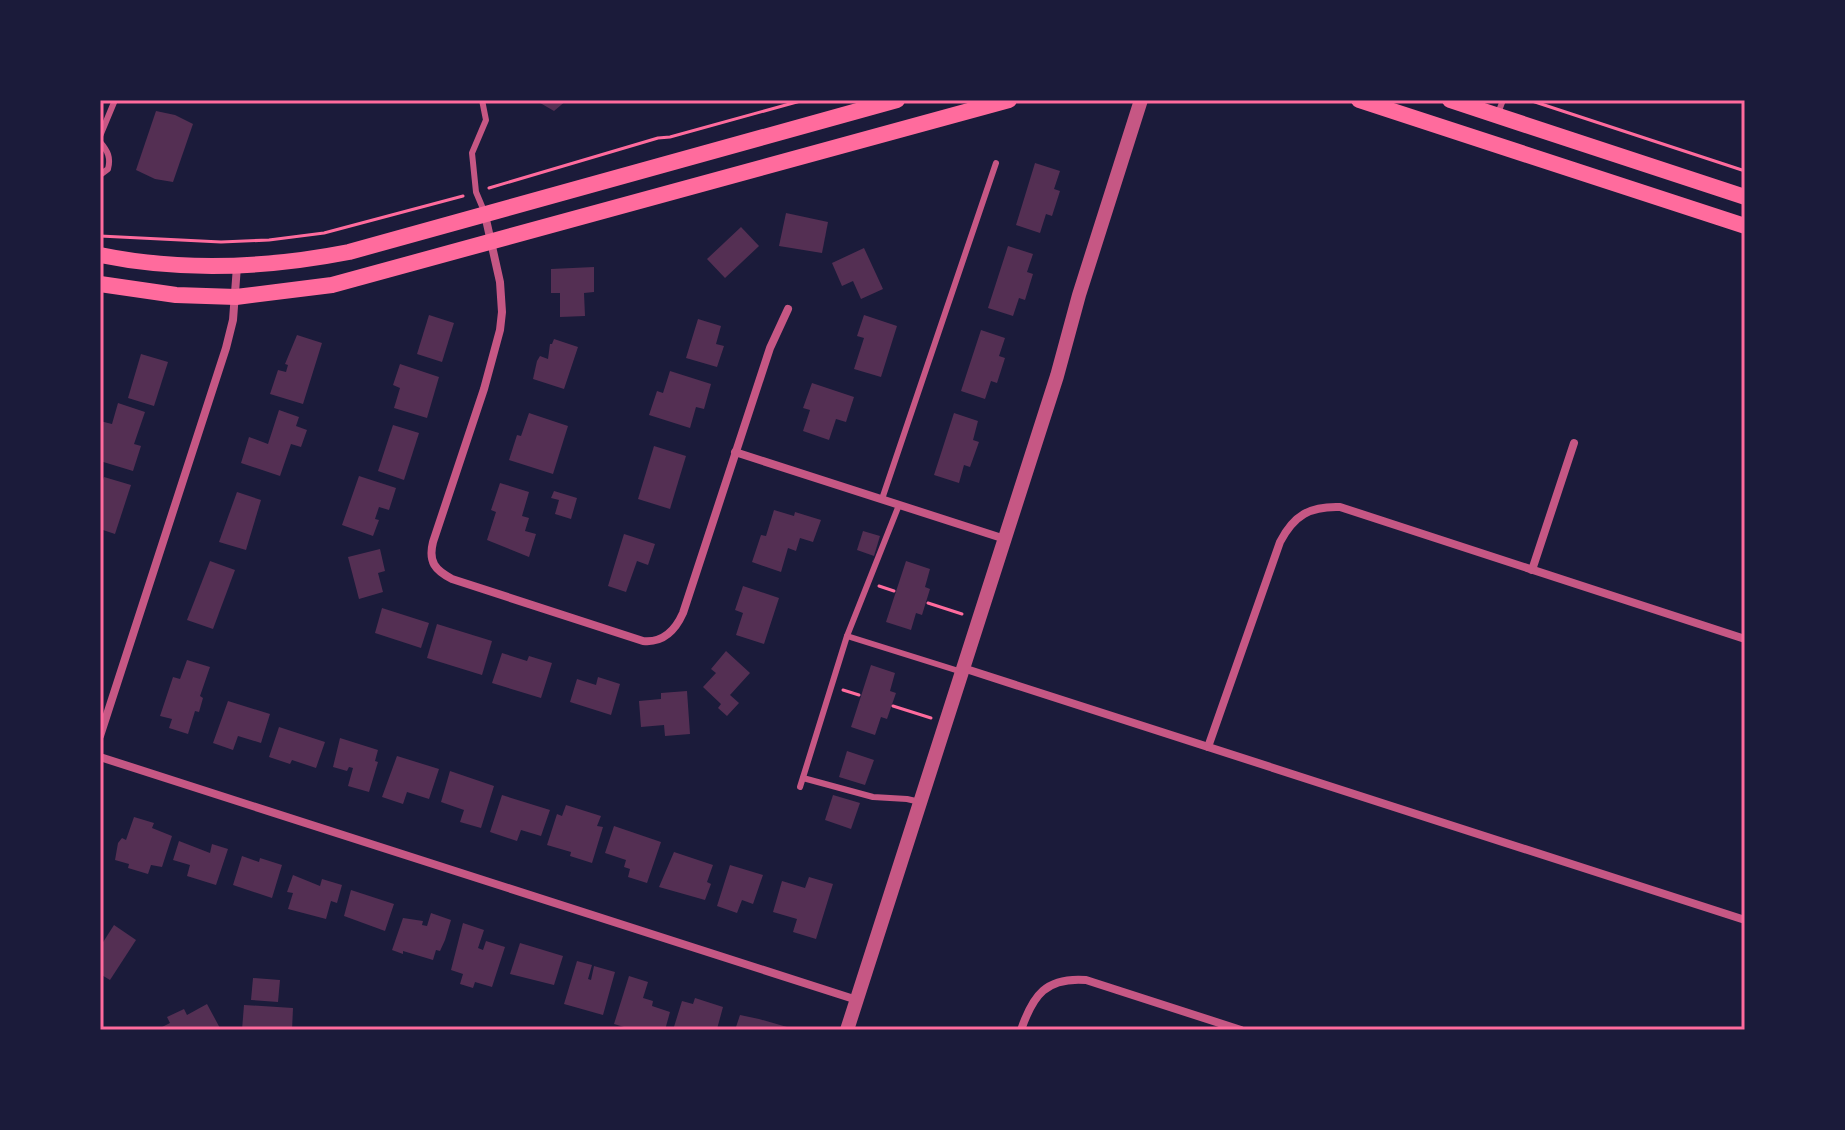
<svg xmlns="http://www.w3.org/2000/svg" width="1845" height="1130" font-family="'Golos Text',sans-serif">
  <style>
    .building { fill: #542f53 }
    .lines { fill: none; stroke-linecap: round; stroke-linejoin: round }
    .path { stroke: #ff6b9d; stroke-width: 3 }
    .service { stroke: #c65784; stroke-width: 6 }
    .minor { stroke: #c65784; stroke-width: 8 }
    .tertiary { stroke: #c65784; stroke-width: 14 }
    .secondary { stroke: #ff6b9d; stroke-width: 16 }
    .neatline { fill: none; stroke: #ff6b9d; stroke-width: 3 }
  </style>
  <rect width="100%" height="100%" fill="#1b1b3a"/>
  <g class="building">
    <polygon points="535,100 567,100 554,111"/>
    <polygon points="156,111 175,115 193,124 173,182 155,179 136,170"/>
    <polygon points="1035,163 1060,171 1054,189 1060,191 1052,216 1046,214 1040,233 1016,225"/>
    <polygon points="786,213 828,222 822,253 779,246"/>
    <polygon points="741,227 759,246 725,278 707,259"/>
    <polygon points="1008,246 1033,254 1027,272 1033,274 1025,300 1019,298 1013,316 988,308"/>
    <polygon points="864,248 883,289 861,299 853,281 842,286 832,263"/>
    <polygon points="594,267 594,292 584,293 585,316 560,317 560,293 551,293 551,269"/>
    <polygon points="429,315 454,323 442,362 417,354"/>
    <polygon points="864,315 897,326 881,377 854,369 864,338 857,336"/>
    <polygon points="698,319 721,326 716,344 724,346 717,367 686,358"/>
    <polygon points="981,330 1005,338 999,356 1005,358 997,383 991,381 985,399 961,391"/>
    <polygon points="297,335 322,343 303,404 270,394 278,370 286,372 288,365 285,364"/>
    <polygon points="554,339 578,347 564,389 533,379 537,361 540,356 548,359 550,344 552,344"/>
    <polygon points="141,354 168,362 154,406 128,398"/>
    <polygon points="400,364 439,377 427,418 394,408 400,388 393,385"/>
    <polygon points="670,371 711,384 704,409 696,407 690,428 649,415 657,391 663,393"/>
    <polygon points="812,383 854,397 846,422 836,419 829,440 803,431 810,410 803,408"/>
    <polygon points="118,403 145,412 134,444 141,446 133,471 100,461 100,421 112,424"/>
    <polygon points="279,410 299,417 296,426 307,430 301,447 291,444 280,476 241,463 249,437 268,444"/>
    <polygon points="529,413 568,426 553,474 509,460 517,435 521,436"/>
    <polygon points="954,413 978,421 973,440 979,442 970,467 964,465 959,483 934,475"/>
    <polygon points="393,425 419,433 404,480 378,471"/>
    <polygon points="654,446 686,456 670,509 638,499"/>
    <polygon points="359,476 396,488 389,510 379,507 375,519 379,520 373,536 342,525"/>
    <polygon points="104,477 131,485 115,534 100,529 100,489"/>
    <polygon points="500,483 529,492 522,516 529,518 525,531 536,534 529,557 487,540 496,512 491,510"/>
    <polygon points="554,491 577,498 571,519 555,514 559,500 551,498"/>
    <polygon points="237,492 261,500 246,550 219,542"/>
    <polygon points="774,510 794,516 795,512 821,520 813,542 800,538 796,551 788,548 781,572 752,562 761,535 766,536"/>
    <polygon points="863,531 880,536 874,556 857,550"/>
    <polygon points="624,534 655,544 648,565 637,561 626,592 608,586"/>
    <polygon points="380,549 385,571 378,573 383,592 359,599 348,557"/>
    <polygon points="210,561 235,570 213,629 187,620"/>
    <polygon points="906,561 930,569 925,587 930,589 922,615 916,613 911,630 886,622"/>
    <polygon points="743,586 779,598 764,644 736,635 743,613 735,610"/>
    <polygon points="382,608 429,623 421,648 375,633"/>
    <polygon points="437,624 492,641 482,675 427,658"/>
    <polygon points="726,651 750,673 730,695 739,703 727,716 718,708 721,704 703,687 716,673 711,669"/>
    <polygon points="502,653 527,661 529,656 552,663 541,698 492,683"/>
    <polygon points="187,660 210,667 200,696 203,698 199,712 195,711 188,734 169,728 172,719 160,716 173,677 180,679"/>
    <polygon points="871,665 895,673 890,691 896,693 887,719 881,717 875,735 851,727"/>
    <polygon points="598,677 620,684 611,715 570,702 577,679 596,685"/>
    <polygon points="687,691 690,734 665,736 664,725 641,727 639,701 661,699 661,693"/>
    <polygon points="228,701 270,714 261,743 238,736 233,750 213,743"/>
    <polygon points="279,727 325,742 316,768 292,760 290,764 269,757"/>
    <polygon points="340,738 378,750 375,761 378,762 369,792 348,786 353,768 349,767 347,771 333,767"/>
    <polygon points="847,751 874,760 865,785 839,777"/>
    <polygon points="397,756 439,769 429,799 407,792 403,804 382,797"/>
    <polygon points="450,771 494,786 481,828 460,822 464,810 441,802"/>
    <polygon points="502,795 550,810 541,836 521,830 517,841 490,832"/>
    <polygon points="833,795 860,803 851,829 825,820"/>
    <polygon points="566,805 601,816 597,826 603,827 592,863 570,856 571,852 547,845 557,814 562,816"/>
    <polygon points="134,817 154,823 152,828 172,836 162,867 151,865 148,874 128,868 129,864 115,860 118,843 122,838 126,840"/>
    <polygon points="614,826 661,842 647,883 628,877 630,869 624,867 626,860 605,853"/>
    <polygon points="179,841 210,853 212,844 228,849 216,885 187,876 190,865 173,860"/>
    <polygon points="674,852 713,865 707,882 711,884 705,900 659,887"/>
    <polygon points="242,856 259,862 260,858 282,865 272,898 233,885"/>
    <polygon points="730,865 763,875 753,904 742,900 737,913 717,906"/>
    <polygon points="293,875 320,886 322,879 342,885 337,903 331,901 326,919 288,909 293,893 287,892"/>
    <polygon points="809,877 833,884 816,939 793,932 797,919 773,912 782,881 805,888"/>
    <polygon points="351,890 394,904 385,931 344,916"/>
    <polygon points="431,913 451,920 445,940 440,951 436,950 433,960 403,951 403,954 392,950 403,918 423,921 422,925 427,926"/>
    <polygon points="463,923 484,930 478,948 483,950 486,941 505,947 492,987 475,982 473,988 460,984 463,974 451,970"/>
    <polygon points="114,925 136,940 110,980 100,974 100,947"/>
    <polygon points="520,943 563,956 554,985 510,974"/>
    <polygon points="577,961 592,965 588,979 591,980 594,966 615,972 603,1015 564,1004"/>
    <polygon points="629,976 648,982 643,998 653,1001 652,1006 670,1012 665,1030 634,1030 614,1024"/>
    <polygon points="253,978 280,980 278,1002 251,1000"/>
    <polygon points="695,998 723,1007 717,1029 673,1030 682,1001 693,1004"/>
    <polygon points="207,1004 221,1030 156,1030 170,1023 167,1017 184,1009 187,1015"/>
    <polygon points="244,1005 293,1008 292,1030 242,1030"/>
    <polygon points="740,1015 759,1019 787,1027 786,1030 735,1030"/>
  </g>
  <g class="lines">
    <g class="path">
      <polyline points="1529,100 1745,171"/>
      <polyline points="489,188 658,138 670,137 804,100"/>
      <polyline points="100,236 221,242 269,240 324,233 463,196"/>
      <polyline points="879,586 894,591"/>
      <polyline points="928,603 962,614"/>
      <polyline points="843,690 859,695"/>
      <polyline points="893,706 931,718"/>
    </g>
    <g class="service">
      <polyline points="482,100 486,120 472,153 476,192 484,211"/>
      <polyline points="1497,116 1503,100"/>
      <polyline points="100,136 115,100"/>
      <path d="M100,142C108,151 111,158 108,169L100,175"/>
      <polyline points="882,499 996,163"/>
      <polyline points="847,636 962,672"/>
      <polyline points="803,778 873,797 907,799 920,802"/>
      <polyline points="800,787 847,636 899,505"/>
    </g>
    <g class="minor">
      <path d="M485,215L500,282L502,312L500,330L484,389L433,542C428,562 435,570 452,579L643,641C663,643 675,631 683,613L770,348L788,309"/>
      <polyline points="735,452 1005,539"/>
      <polyline points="1532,570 1574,443"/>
      <polyline points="963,668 1745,920"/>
      <polyline points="100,736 226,348 233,320 237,266"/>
      <path d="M1208,747L1280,542C1294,515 1310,506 1340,507L1745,639"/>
      <polyline points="100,757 857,1000"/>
      <path d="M1021,1030C1033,995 1046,977 1086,980L1241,1030"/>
    </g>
    <polyline class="tertiary" points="847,1030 1057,376 1079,295 1141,100"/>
    <g class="secondary">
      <polyline points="1359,100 1745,226"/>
      <polyline points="1450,100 1745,197"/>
      <path d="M100,255C183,272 267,268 349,252L897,100"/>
      <polyline points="100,284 176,295 236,297 332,285 1009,100"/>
    </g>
  </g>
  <rect width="1845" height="1130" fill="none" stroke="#1b1b3a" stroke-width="204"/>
  <rect x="102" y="102" width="1641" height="926" class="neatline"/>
</svg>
